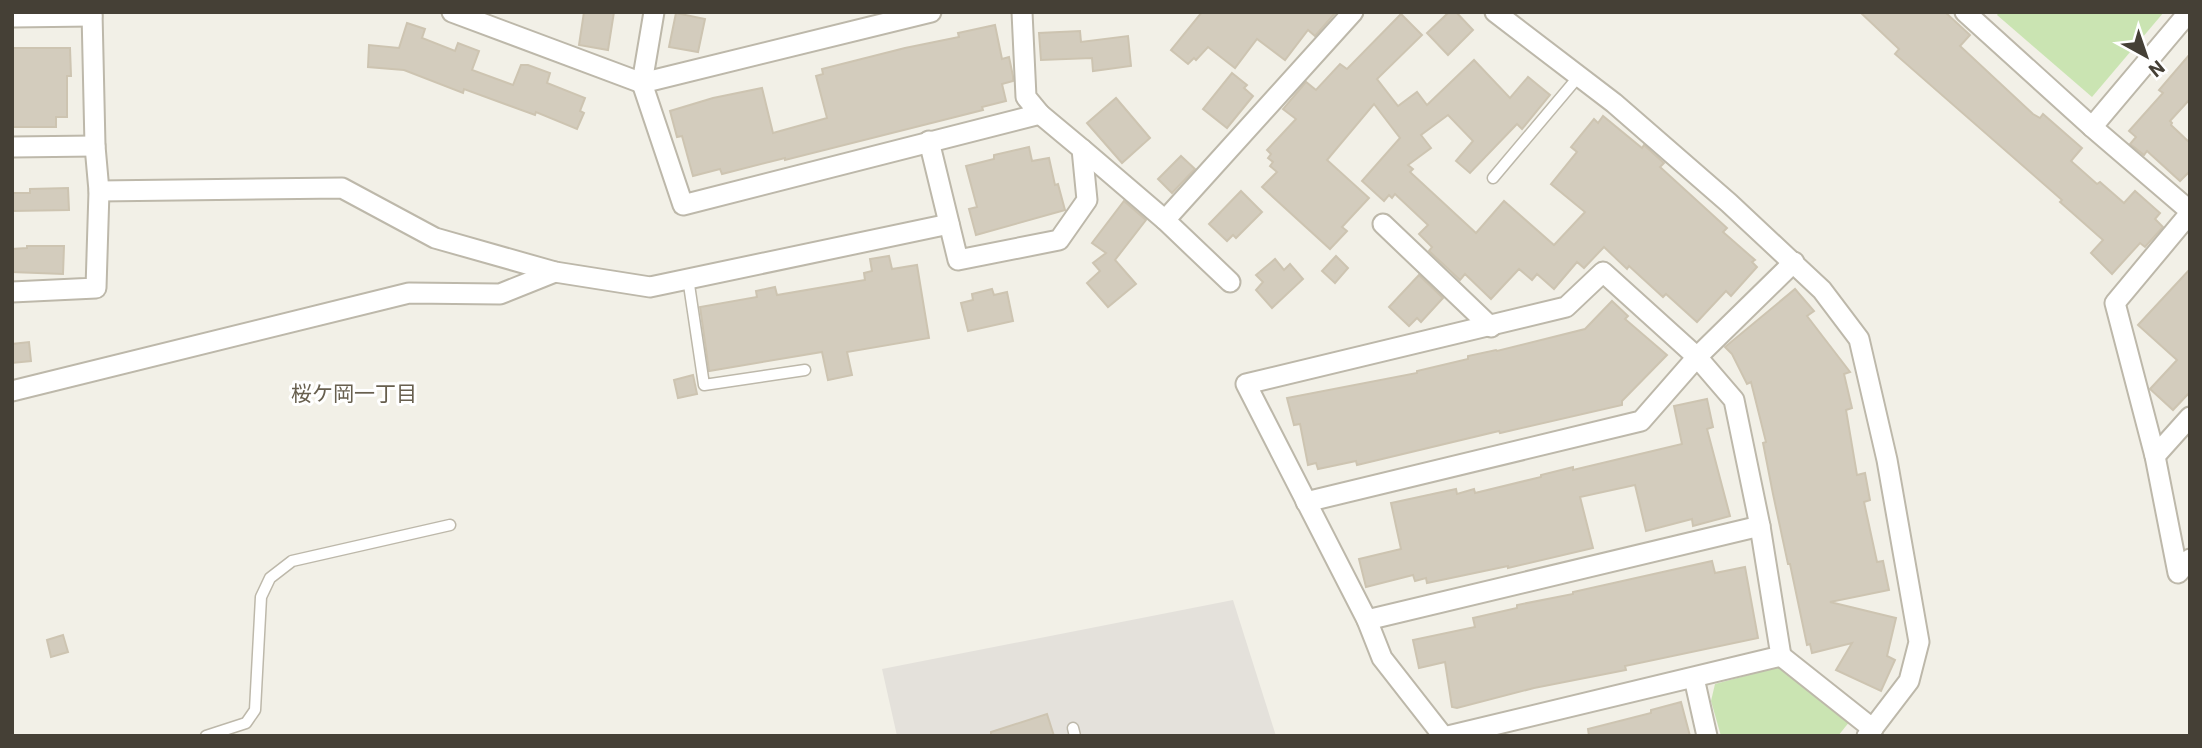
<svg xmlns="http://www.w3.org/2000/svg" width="2202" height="748" font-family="Roboto,'Noto Sans JP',sans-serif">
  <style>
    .industrial { fill: #e4e1db }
    .green { fill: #cae4b2 }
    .building { fill: #d3ccbd; stroke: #cdc4b1; stroke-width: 2 }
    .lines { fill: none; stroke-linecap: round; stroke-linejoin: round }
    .lane-casing { stroke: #bdb8aa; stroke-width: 13 }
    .street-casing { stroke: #bdb8aa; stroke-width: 23 }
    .lane { stroke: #fff; stroke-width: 10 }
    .street { stroke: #fff; stroke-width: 19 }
    .labels { text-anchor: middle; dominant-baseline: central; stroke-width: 6; stroke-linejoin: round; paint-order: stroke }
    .neighbourhood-label { font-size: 21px; fill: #675f4e; stroke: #fff }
  </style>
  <rect width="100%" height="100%" fill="#f2f0e7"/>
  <polygon class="industrial" points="1233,600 1276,736 897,736 882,669"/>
  <g class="green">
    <polygon points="1999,12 2164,12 2092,97 1997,15"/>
    <polygon points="1782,666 1850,721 1838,736 1721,736 1711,701 1715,684"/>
  </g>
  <g class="building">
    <polygon points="584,12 614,12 608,50 579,45"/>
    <polygon points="1202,12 1336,12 1315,36 1308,30 1285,60 1257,39 1235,68 1208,47 1196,60 1194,58 1188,64 1171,50"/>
    <polygon points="1449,12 1456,12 1473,30 1448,55 1427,33"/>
    <polygon points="1860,12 1945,12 1970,35 1960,46 2033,114 2040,118 2043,114 2082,148 2071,161 2097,184 2100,182 2124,203 2135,191 2160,213 2155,219 2163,227 2145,247 2140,243 2112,274 2091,253 2103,240 2060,202 2062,200 1895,54 1899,49"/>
    <polygon points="676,13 705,19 698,52 669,47"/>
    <polygon points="1401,14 1422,35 1377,79 1398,106 1417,92 1427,105 1474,60 1510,98 1528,77 1550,95 1522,129 1517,124 1470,173 1456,161 1473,141 1448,115 1421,135 1431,148 1408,165 1413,169 1410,172 1476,233 1504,201 1554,245 1585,212 1551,184 1577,152 1571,147 1594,119 1598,123 1603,116 1642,148 1644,145 1664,163 1660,167 1727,228 1723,232 1755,260 1752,262 1757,267 1731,296 1726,291 1697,322 1666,294 1663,297 1629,266 1627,269 1604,247 1584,268 1577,262 1554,289 1537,274 1532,280 1519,269 1491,299 1465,274 1460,280 1429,251 1432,247 1419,234 1428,225 1395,194 1392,198 1389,195 1384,201 1362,181 1400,138 1374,104 1327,160 1369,198 1342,227 1347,231 1330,249 1262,187 1277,172 1270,166 1273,162 1268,158 1271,154 1267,150 1296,119 1283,109 1306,82 1316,90 1340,64 1347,69"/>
    <polygon points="407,23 425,29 422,38 455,51 458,43 479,51 472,70 513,85 521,65 528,65 550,73 547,83 585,98 580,111 584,113 577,129 536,112 535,115 464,89 463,93 404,70 368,67 369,45 399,48"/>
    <polygon points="995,25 1002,59 1009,57 1013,76 1013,81 1002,84 1006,101 982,107 983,110 785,160 785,158 722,174 720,169 693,176 682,136 677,137 670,111 713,98 762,88 773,133 827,118 816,76 823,74 822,69 905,48 959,37 958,33"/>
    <polygon points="1080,31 1081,42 1128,36 1131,66 1093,71 1092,58 1041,60 1039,33"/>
    <polygon points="12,48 70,48 71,76 67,76 67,117 56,117 56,127 12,127"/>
    <polygon points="2190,54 2190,99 2170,121 2172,123 2171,125 2190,143 2190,171 2180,181 2147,151 2144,155 2130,144 2136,137 2129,131 2163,93 2159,90"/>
    <polygon points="1232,73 1247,85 1244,88 1253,96 1227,128 1203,109"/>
    <polygon points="1116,98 1150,138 1122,163 1087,123"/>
    <polygon points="1029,147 1032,161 1049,158 1055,185 1058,184 1065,210 976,235 969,209 977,207 966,166 994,159 994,155"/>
    <polygon points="1181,156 1195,169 1172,193 1158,179"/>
    <polygon points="68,188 69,210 12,211 12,193 30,193 30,189"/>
    <polygon points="1241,191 1262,212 1236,238 1233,235 1227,241 1209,224"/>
    <polygon points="1124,201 1146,220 1115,260 1136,284 1108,307 1087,283 1100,271 1093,263 1106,253 1092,243"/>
    <polygon points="27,246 64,246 63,274 12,272 12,249 27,248"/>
    <polygon points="889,256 892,269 917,265 929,338 847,352 852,375 828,380 822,352 709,371 700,307 757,297 756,291 775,287 777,295 865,280 864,273 872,271 870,259"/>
    <polygon points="1336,256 1348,268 1335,283 1322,271"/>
    <polygon points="1275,259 1284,270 1290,264 1303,279 1272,308 1256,290 1263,282 1256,275"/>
    <polygon points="2190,269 2190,392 2173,410 2150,389 2177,360 2138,325"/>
    <polygon points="1419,275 1443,298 1421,322 1417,318 1409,326 1389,307"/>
    <polygon points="992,289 994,295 1007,292 1013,321 968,331 961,303 973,300 972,294"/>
    <polygon points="1795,289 1814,311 1807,316 1850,372 1844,374 1852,408 1846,410 1857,475 1865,473 1870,500 1864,502 1877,562 1883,561 1889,590 1830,602 1896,618 1887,656 1895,660 1881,691 1836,670 1852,643 1812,653 1810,644 1807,645 1790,564 1788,564 1773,494 1763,443 1766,442 1751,382 1747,384 1732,354 1725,347"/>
    <polygon points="1612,301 1628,316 1625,319 1667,355 1622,401 1622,405 1500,433 1499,431 1357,465 1356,461 1318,469 1316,463 1308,465 1300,424 1294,425 1287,398 1417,373 1417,371 1468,359 1468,356 1496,350 1497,351 1585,329"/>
    <polygon points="29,342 31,361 12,363 12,344"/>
    <polygon points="693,375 697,394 678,398 674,380"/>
    <polygon points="1707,399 1713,427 1707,429 1730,516 1693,526 1692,519 1646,531 1635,485 1580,497 1593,548 1508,568 1508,566 1427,583 1426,578 1415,581 1413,575 1366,587 1359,559 1401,549 1391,503 1456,489 1457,494 1474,489 1475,493 1541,477 1541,475 1573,467 1573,470 1682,444 1674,406"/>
    <polygon points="1712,561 1715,573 1745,567 1758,638 1625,666 1626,670 1534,688 1457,708 1452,707 1445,662 1419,668 1413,640 1475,627 1473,618 1517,608 1517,605 1573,594 1573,592"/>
    <polygon points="63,635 68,652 51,657 47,640"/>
    <polygon points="1681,702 1690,736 1589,736 1588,729 1651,713 1651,710"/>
    <polygon points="1047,714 1054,736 991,736 991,732"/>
  </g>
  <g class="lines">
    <g class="lane-casing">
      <g id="lane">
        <polyline points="1493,178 1579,76"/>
        <polyline points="688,278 704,385 805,370"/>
        <polyline points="1073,728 1075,736"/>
        <polyline points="206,736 246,723 255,710 261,597 270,578 292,561 450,525"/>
      </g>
    </g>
    <g class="street-casing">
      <g id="street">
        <polyline points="452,12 642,83 931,12"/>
        <polyline points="654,12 642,83 683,205 1040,114 1026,97 1022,12"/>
        <polyline points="1495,12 1614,103 1729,203 1822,290 1859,339 1887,460 1919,642 1909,681 1867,736"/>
        <polyline points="1965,12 2092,127 2190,211"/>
        <polyline points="12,17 92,16"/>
        <polyline points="2092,127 2189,12"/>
        <polyline points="929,141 958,260 1059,240 1087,200 1082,149 1040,114"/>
        <polyline points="12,147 95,146"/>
        <polyline points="1082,149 1165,220 1230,282"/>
        <polyline points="99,191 342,188 435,238 555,272 650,287 949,224"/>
        <polyline points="2190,213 2115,303 2155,456 2178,573 2190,559"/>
        <polyline points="1165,220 1353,12"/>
        <polyline points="1383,224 1491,327"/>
        <polyline points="12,292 96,288 99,191 95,146 92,12"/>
        <polyline points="12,391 409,293 500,294 555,272"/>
        <polyline points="2155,456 2190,417"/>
        <polyline points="1306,502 1641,421 1697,357 1794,262"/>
        <polyline points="1367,620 1760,526"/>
        <polyline points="1781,656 1873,729"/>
        <polyline points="1694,678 1707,736"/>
        <polyline points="1443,736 1382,658 1367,620 1246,384 1566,307 1603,272 1697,357 1734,400 1760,526 1781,656 1448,736"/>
      </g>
    </g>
    <use href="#lane" class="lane"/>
    <use href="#street" class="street"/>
  </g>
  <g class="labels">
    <g class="neighbourhood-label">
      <text x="354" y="394">桜ケ岡一丁目</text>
    </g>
  </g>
  <rect width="2202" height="748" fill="none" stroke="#454036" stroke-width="28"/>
  <g transform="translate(2146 56) rotate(140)" stroke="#ffffff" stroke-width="5" paint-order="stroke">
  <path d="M0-5L12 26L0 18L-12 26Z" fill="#454036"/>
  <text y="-10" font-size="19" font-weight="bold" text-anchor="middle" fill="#454036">N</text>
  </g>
</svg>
